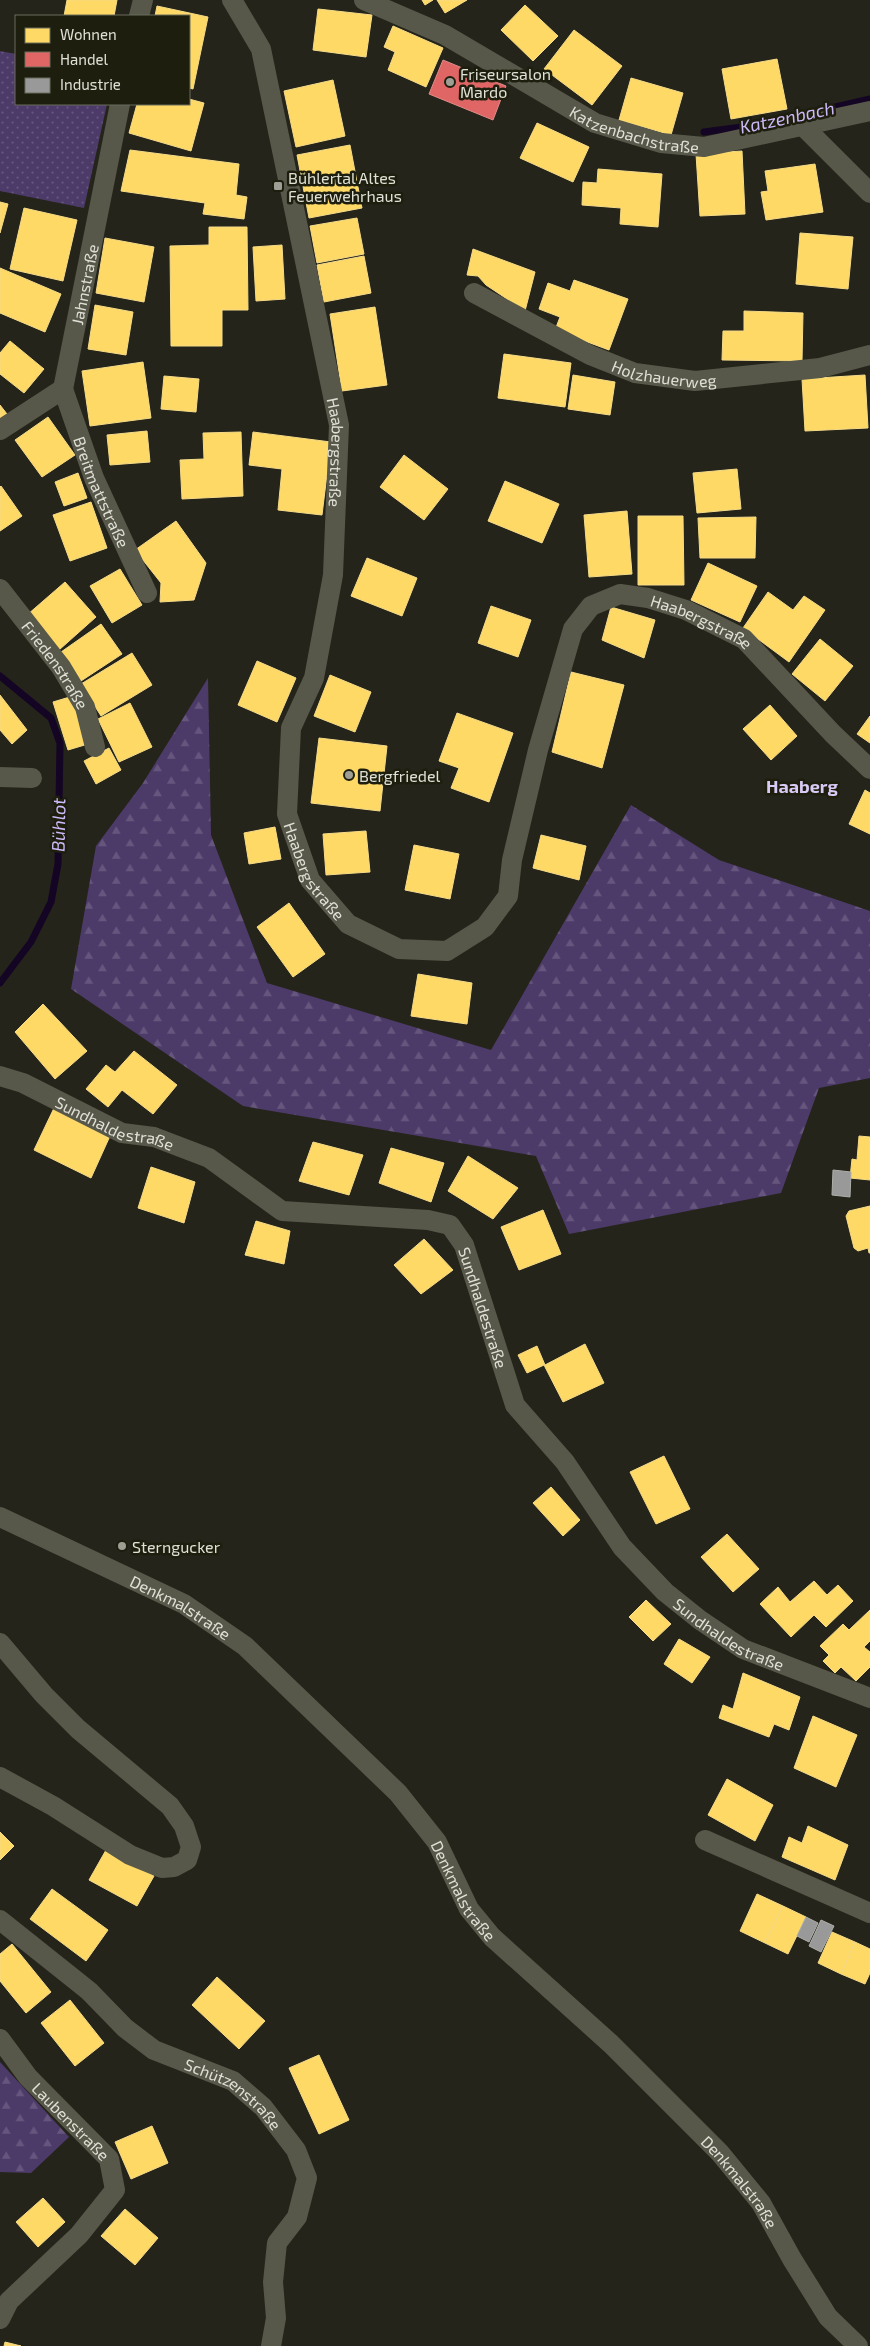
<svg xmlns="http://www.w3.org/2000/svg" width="870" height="2346" font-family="'Exo 2',sans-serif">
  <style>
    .green { fill: url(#green-dots) }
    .forest { fill: url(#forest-firs) }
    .homes { fill: #ffd966; stroke: #f6db88 }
    .shops { fill: #e06666; stroke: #e08b88 }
    .industry { fill: #999; stroke: #aeaeab }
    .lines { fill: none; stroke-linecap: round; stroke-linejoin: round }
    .stream { stroke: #140525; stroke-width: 7 }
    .street { stroke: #57584a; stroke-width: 20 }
    .poi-dot { fill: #9e9e94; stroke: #1d1e0d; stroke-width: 2 }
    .labels { text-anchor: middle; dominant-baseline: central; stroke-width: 5; stroke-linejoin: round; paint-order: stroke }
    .poi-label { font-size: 16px; fill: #e0e0d6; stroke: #1d1e0d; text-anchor: start }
    .street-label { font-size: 16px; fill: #e0e0d6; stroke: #1d1e0d }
    .water-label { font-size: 18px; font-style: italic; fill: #cdb8f9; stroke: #1d1e0d }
    .neighbourhood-label { font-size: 18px; font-weight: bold; fill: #d8caf5; stroke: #1d1e0d }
  </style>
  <defs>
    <pattern id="green-dots" width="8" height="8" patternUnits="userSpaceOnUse" patternTransform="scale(1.25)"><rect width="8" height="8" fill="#4c3a69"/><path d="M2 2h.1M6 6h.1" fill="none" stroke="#66567e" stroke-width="1.8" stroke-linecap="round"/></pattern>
    <pattern id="forest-firs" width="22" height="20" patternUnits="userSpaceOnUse" patternTransform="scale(1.25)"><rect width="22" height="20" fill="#4c3a69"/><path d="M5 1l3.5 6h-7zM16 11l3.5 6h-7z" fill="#66567e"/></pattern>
  </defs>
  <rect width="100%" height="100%" fill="#24241a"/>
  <polygon class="green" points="0,51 16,54 16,104 107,104 84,208 0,191"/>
  <g class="forest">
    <polygon points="208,678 211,835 267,983 491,1050 631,805 719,860 870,911 870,1078 819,1088 781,1193 569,1234 536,1156 243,1106 71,989 96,846 143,783"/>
    <polygon points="0,2062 69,2137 31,2173 0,2172"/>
  </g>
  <g class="homes">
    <polygon points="67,0 117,0 114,16 64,16"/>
    <polygon points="422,0 433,0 425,5"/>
    <polygon points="437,0 467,0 445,13"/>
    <polygon points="525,5 558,36 533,61 501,30"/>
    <polygon points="157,6 208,17 193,89 189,88 189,16 155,16"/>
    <polygon points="318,9 372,15 366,57 313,50"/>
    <polygon points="393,26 443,48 426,87 388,70 395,52 384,47"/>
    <polygon points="574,30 622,66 592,105 544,69"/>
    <polygon points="777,59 787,109 731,119 722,69"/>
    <polygon points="631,78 683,93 671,135 619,120"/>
    <polygon points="333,80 345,136 296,147 284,91"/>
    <polygon points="189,99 204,103 191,151 129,133 137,104 189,104"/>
    <polygon points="537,123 589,147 573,182 520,158"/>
    <polygon points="350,145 362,208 309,218 297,155"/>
    <polygon points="130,150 239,164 236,195 247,197 244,219 203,214 205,203 121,191"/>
    <polygon points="742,151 745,214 700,216 696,154"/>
    <polygon points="815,164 823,212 766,220 761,192 768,191 765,171"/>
    <polygon points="598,169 662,174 658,227 620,224 621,208 582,205 583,182 597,183"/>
    <polygon points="0,202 8,204 0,233"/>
    <polygon points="24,208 77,220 63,281 10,269"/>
    <polygon points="357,218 364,254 317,263 310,226"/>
    <polygon points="209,227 247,227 248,310 222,310 222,346 171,346 170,246 209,245"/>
    <polygon points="800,233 853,237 848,289 796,284"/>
    <polygon points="105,238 154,247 144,302 96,293"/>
    <polygon points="282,245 285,299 256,301 253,247"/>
    <polygon points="473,249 535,272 525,311 486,285 478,276 467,275"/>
    <polygon points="364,256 371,293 324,302 317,265"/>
    <polygon points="0,268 61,294 45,332 0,313"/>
    <polygon points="574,280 628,299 609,350 555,330 560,317 539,309 548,283 570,291"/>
    <polygon points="95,305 133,312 126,355 88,349"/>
    <polygon points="375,307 387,385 342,391 330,314"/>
    <polygon points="744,311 803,313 802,361 722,360 723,331 744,331"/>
    <polygon points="10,341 44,369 24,393 0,374 0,353"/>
    <polygon points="504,354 571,363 565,407 498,398"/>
    <polygon points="143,362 151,418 90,426 82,371"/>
    <polygon points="573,375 615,382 610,415 568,409"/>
    <polygon points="865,375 868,428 805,431 802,379"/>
    <polygon points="164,376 199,379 196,412 161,409"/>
    <polygon points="0,405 7,414 0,419"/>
    <polygon points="48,417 75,455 42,477 15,440"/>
    <polygon points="147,431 150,462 110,465 107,435"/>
    <polygon points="241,432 243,496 182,499 180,460 204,459 203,433"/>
    <polygon points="253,432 331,442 322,515 278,510 282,469 249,465"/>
    <polygon points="404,455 448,489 424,520 380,487"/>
    <polygon points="737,469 741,509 697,513 693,473"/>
    <polygon points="78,473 87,498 64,506 55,482"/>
    <polygon points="505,481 559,504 542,543 488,521"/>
    <polygon points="1,486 22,516 0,531 0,487"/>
    <polygon points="91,502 107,548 70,561 53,515"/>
    <polygon points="627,511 632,574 589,577 584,515"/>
    <polygon points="638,516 683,516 684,585 638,585"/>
    <polygon points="756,517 755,558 700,558 698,518"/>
    <polygon points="176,521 206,563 194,600 160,602 161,583 135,550"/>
    <polygon points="367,558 417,578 402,616 351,596"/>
    <polygon points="708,563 757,586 740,622 691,600"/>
    <polygon points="120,569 142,605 112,623 90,586"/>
    <polygon points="65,582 96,617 59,650 27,615"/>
    <polygon points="768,592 793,610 804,596 825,610 789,662 743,628"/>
    <polygon points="491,606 531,620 518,657 478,643"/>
    <polygon points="611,607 655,620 644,658 602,640"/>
    <polygon points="101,624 122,654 81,681 61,652"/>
    <polygon points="820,639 853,666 825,701 792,674"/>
    <polygon points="132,653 152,685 101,716 81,684"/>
    <polygon points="257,661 296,678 277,722 238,705"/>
    <polygon points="571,672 624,685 602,768 552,752"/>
    <polygon points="330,675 371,692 355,732 314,716"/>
    <polygon points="0,695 27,730 12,744 0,730"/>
    <polygon points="73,696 88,744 68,750 53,702"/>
    <polygon points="130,703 152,747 119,762 98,719"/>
    <polygon points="770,705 797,736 771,760 743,729"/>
    <polygon points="457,713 513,733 489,802 451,788 459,768 439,761"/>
    <polygon points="870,716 870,743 857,734"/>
    <polygon points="319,738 387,746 380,811 311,803"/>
    <polygon points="109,748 121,770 96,784 84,761"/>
    <polygon points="865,790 870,793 870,834 849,824"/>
    <polygon points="275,827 281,859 249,864 244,833"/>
    <polygon points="366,831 370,872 326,875 323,834"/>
    <polygon points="541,835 586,846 579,880 533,868"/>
    <polygon points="414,845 459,854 450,899 405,890"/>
    <polygon points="289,903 325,954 293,977 257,927"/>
    <polygon points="418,974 472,983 467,1024 411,1016"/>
    <polygon points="43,1004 87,1051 55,1079 15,1032"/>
    <polygon points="134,1051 177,1085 153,1114 122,1090 108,1107 86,1089 106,1065 115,1072"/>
    <polygon points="54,1108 110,1136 91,1178 34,1150"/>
    <polygon points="859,1136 870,1137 870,1180 850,1178 852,1159 857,1160"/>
    <polygon points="313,1142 363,1155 349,1195 299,1181"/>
    <polygon points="391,1148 444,1163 431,1202 379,1183"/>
    <polygon points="468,1156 518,1188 493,1219 448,1191"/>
    <polygon points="151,1167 195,1182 184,1223 138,1208"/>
    <polygon points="870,1206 870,1253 869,1253 868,1248 858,1251 854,1248 846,1216 849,1211"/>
    <polygon points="543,1210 561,1254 519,1270 501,1227"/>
    <polygon points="256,1221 290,1231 284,1264 245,1255"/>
    <polygon points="424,1239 453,1270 421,1294 394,1265"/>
    <polygon points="585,1344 604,1383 563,1402 544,1365 527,1373 518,1355 537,1346 545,1365"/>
    <polygon points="664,1456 690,1509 656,1524 630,1472"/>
    <polygon points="551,1487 580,1520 563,1536 533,1503"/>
    <polygon points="727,1534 759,1569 733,1592 701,1557"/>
    <polygon points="814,1581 827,1595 838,1585 853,1601 826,1627 814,1615 791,1637 760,1604 778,1587 790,1602"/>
    <polygon points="646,1600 671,1624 653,1641 629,1617"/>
    <polygon points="870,1610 870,1641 864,1647 870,1652 870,1667 856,1681 841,1667 835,1673 823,1661 829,1655 820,1646 843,1624 849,1630"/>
    <polygon points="679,1639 710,1657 692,1683 664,1664"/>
    <polygon points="743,1673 800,1697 789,1730 774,1724 769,1737 719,1718 723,1705 733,1709"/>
    <polygon points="813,1716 857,1735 836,1787 794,1768"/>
    <polygon points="727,1779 773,1805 755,1841 708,1815"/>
    <polygon points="808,1826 848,1845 835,1880 782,1857 789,1837 802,1843"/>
    <polygon points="0,1832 14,1846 0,1860"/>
    <polygon points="106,1850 154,1876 137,1906 89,1880"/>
    <polygon points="52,1889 108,1930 86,1961 30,1919"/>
    <polygon points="757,1894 783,1906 765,1943 740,1931"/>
    <polygon points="783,1906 806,1917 788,1954 765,1943"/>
    <polygon points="832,1932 855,1942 841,1974 818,1963"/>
    <polygon points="855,1942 870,1949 870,1973 865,1984 841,1974"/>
    <polygon points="12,1944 51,1992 26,2013 0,1981 0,1954"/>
    <polygon points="217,1977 265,2021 239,2049 192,2005"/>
    <polygon points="70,2000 104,2043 75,2066 41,2023"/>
    <polygon points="319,2055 349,2120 319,2134 289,2068"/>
    <polygon points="152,2126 168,2163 131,2179 115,2142"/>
    <polygon points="43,2198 65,2222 38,2247 16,2222"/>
    <polygon points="125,2209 158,2238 135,2265 101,2236"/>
    <polygon points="5,2342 21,2346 4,2346"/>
  </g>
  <polygon class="shops" points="443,60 506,86 493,120 429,94"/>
  <g class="industry">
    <polygon points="833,1170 851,1172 850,1197 832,1195"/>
    <polygon points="806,1917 818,1923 809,1942 797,1936"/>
    <polygon points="821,1920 834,1926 821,1952 809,1946"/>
  </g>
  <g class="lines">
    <g class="stream">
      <polyline points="704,132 757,125 870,99"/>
      <polyline points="0,676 51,718 60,743 58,864 51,902 31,942 0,983"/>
    </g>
    <g class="street">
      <path id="s1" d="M232,0L261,49L339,425L333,575L314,678L291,728L287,814L310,880L348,924L399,949L447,951L485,927L508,896L512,860L538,750L573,629L591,606L620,594L648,598L686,610L744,639L833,734L870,769"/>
      <path id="s2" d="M364,0L445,35L595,123L661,143L704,147L870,111"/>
      <polyline points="139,16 143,0"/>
      <polyline points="803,126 870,193"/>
      <path id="s3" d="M474,293L590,355L635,373L695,381L820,368L870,355"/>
      <path id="s4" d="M63,389L94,478L147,593"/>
      <path id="s5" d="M0,430L63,389L120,104"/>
      <path id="s6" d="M0,589L61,667L85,707L95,747"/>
      <polyline points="0,777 32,778"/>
      <path id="s7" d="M0,1076L23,1083L122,1133L154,1137L209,1158L282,1211L428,1220L450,1225L464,1245L515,1405L565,1462L622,1547L665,1592L700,1620L743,1649L870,1698"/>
      <path id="s8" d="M0,1517L184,1604L245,1646L398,1793L437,1842L469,1909L492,1937L611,2044L720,2153L761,2203L792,2259L828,2317L858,2346"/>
      <polyline points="0,1643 44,1695 78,1729 170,1806 184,1826 191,1847 187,1860 174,1867 162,1868 130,1855 53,1806 0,1777"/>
      <polyline points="705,1840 870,1913"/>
      <path id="s9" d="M0,1920L89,1991L125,2028L154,2050L233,2081L263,2107L296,2150L307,2178L297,2217L277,2243L273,2282L276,2318L271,2346"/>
      <path id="s10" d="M0,2039L28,2077L109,2159L115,2190L79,2235L9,2301L0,2319"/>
    </g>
  </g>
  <g class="poi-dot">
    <circle cx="450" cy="82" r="5"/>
    <rect x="273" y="181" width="10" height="10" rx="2.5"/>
    <circle cx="349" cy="775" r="5"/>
    <circle cx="122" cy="1546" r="5"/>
  </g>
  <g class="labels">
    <g class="poi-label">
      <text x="460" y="73">Friseursalon<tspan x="460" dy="18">Mardo</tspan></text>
      <text x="288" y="177">Bühlertal Altes<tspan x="288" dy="18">Feuerwehrhaus</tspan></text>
      <text x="359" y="775">Bergfriedel</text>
      <text x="132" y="1546">Sterngucker</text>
    </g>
    <g class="street-label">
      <text stroke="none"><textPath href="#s2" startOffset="302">Katzenbachstraße</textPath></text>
      <text stroke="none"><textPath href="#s5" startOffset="182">Jahnstraße</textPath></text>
      <text stroke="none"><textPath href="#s3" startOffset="209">Holzhauerweg</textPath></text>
      <text stroke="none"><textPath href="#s1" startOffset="468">Haabergstraße</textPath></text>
      <text stroke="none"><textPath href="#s4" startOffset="110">Breitmattstraße</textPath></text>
      <text stroke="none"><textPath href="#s1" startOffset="1576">Haabergstraße</textPath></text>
      <text stroke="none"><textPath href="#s6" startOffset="94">Friedenstraße</textPath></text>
      <text stroke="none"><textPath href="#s1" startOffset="901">Haabergstraße</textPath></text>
      <text stroke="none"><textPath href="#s7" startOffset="125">Sundhaldestraße</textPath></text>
      <text stroke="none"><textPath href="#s7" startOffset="575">Sundhaldestraße</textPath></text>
      <text stroke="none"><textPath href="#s8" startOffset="202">Denkmalstraße</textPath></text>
      <text stroke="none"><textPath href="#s7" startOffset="995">Sundhaldestraße</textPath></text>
      <text stroke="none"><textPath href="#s8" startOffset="608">Denkmalstraße</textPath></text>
      <text stroke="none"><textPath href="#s9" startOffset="294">Schützenstraße</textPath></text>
      <text stroke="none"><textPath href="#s10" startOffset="109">Laubenstraße</textPath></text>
      <text stroke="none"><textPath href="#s8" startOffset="1012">Denkmalstraße</textPath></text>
    </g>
    <g class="water-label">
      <text transform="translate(787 117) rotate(-12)">Katzenbach</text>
      <text transform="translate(58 825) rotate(-89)">Bühlot</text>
    </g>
    <g class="neighbourhood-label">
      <text x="802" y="786">Haaberg</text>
    </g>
  </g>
  <rect x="15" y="15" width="175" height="90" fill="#1d1e0d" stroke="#6b6c5d"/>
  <rect x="25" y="28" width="25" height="15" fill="#ffd966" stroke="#6b6c5d"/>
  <text x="60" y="40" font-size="15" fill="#e0e0d6">Wohnen</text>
  <rect x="25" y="52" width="25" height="15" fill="#e06666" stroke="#6b6c5d"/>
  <text x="60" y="65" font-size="15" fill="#e0e0d6">Handel</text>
  <rect x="25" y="78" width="25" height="15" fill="#999999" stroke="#6b6c5d"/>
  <text x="60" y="90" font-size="15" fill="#e0e0d6">Industrie</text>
</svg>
